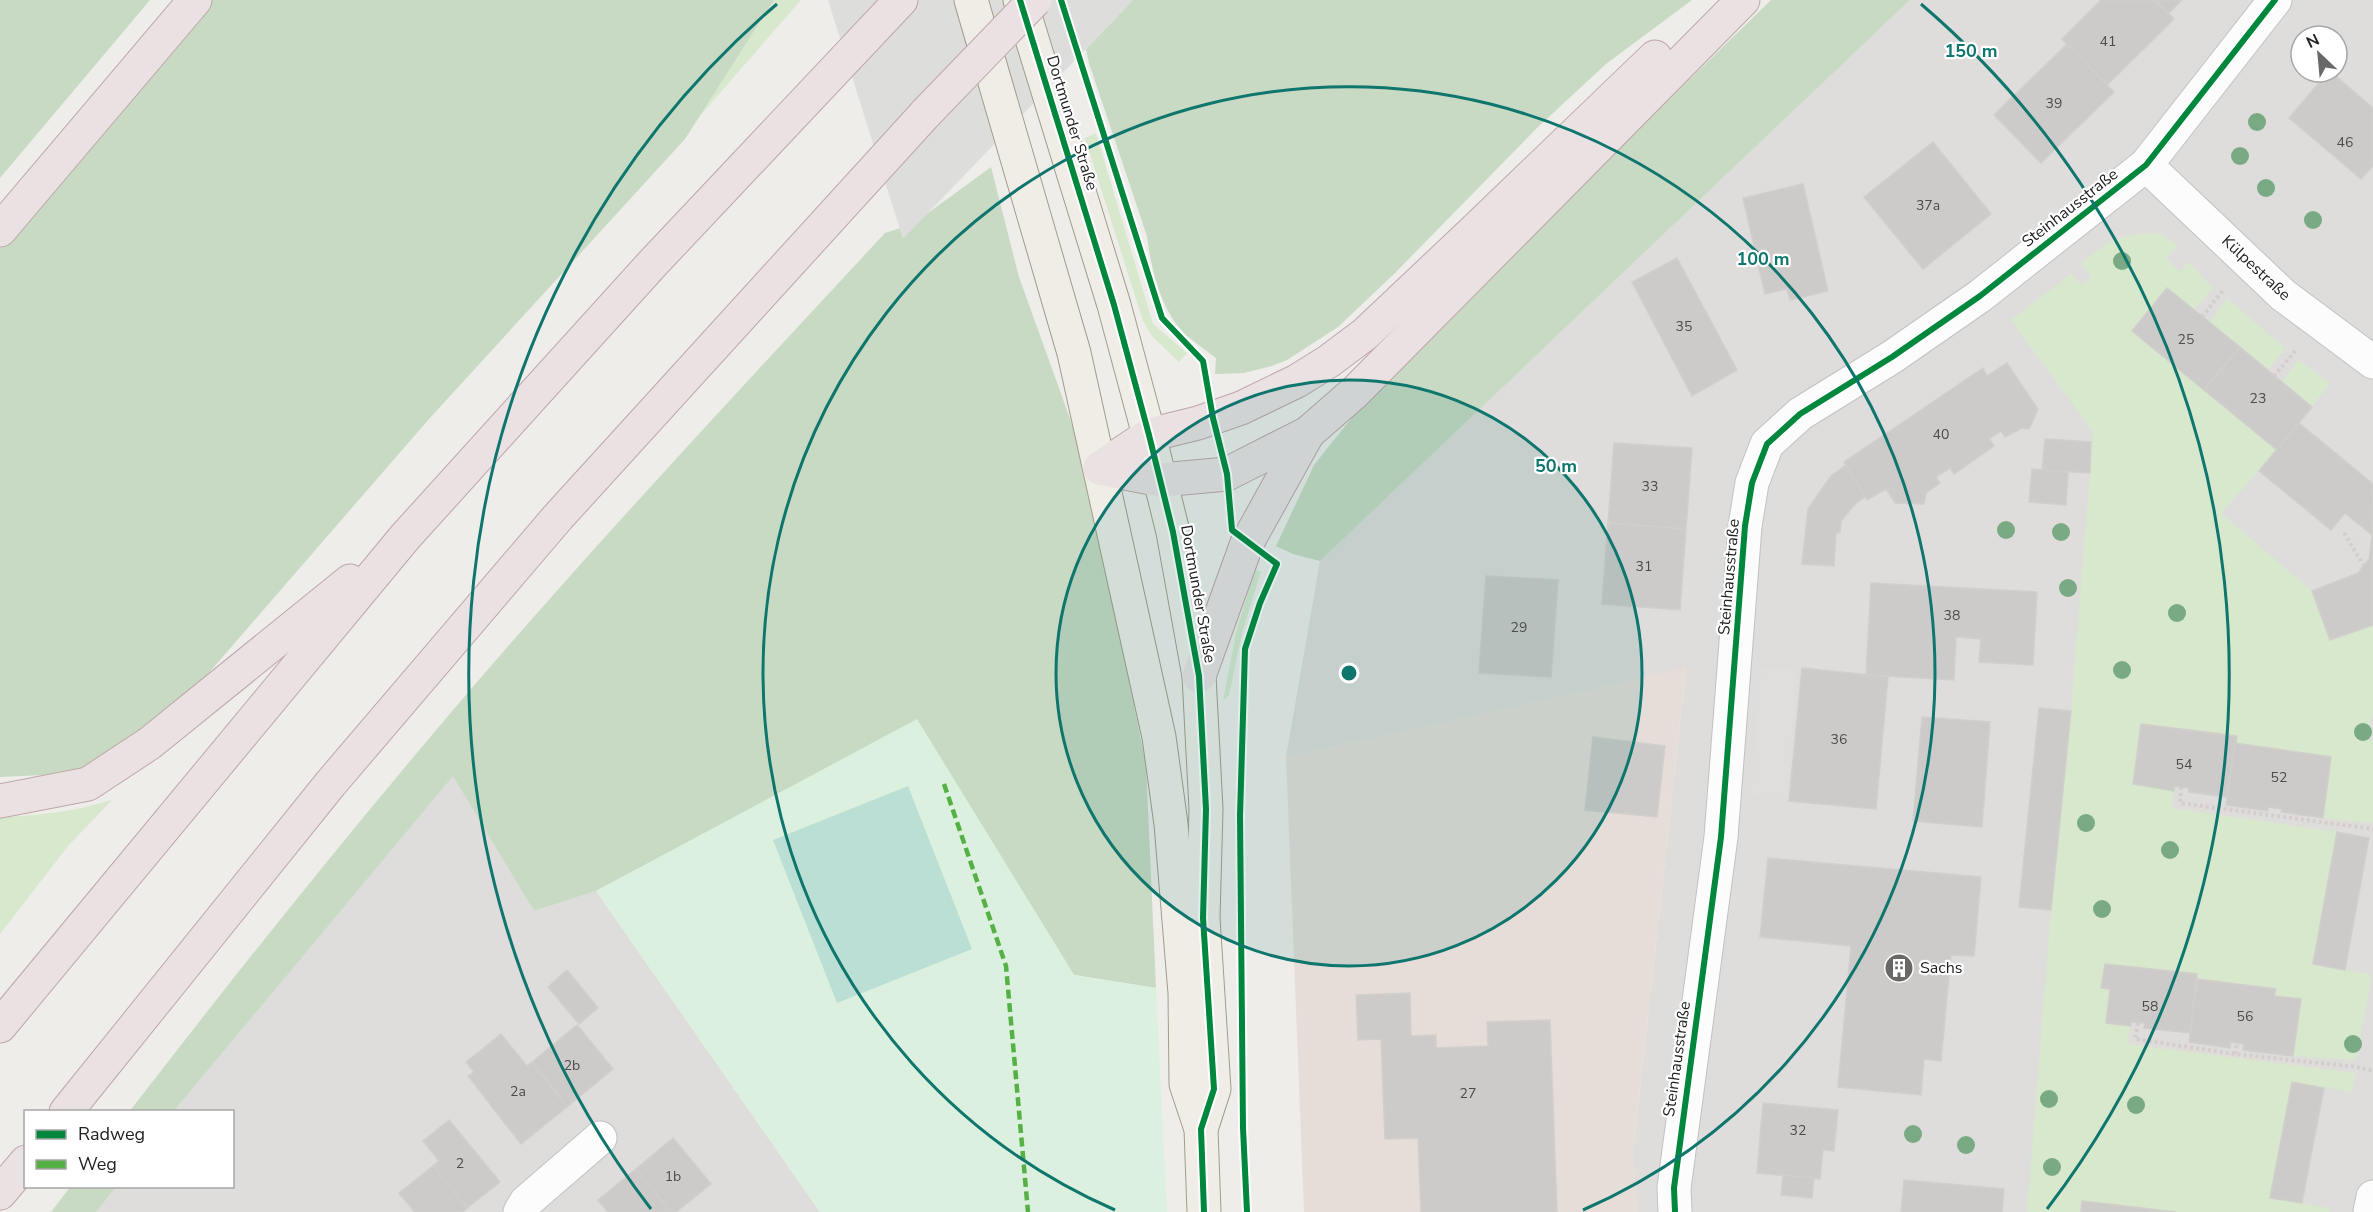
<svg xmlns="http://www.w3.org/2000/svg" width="2373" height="1212" font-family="'Nunito Sans',sans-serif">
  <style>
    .residential { fill: #dedddb; fill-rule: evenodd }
    .commercial { fill: #e6ddd9 }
    .grass { fill: #d7e8cd }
    .forest { fill: #c8dac3 }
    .park { fill: #dbf0de }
    .pitch { fill: #bbdfd5 }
    .parking { fill: #dfdedd }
    .pier { fill: #dddddc }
    .building { fill: #cdcbc9; stroke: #d1cfcc; stroke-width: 1.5 }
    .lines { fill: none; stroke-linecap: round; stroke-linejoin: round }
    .minor-casing { stroke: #c2c2c0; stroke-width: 35 }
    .major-casing { stroke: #a29d89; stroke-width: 35 }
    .highway-casing { stroke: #bfa5a9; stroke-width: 35 }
    .path { stroke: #d5cdca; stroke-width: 4; stroke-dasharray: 3 3; stroke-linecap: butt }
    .minor { stroke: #fcfcfc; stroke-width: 33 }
    .major { stroke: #f0ede7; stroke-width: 33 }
    .highway { stroke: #eae1e2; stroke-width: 33 }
    .highway-bridge-casing { stroke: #bfa5a9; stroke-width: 35; stroke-linecap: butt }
    .highway-bridge { stroke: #eae1e2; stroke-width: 33 }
    .quiet { stroke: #55b145; stroke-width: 4.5; stroke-dasharray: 9 4.5; stroke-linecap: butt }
    .cycleway-casing { stroke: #fff; stroke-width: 10 }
    .cycleway { stroke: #00873e; stroke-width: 6 }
    .tree { fill: #79aa83 }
    .ring { fill: none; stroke: #0f766e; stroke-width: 3 }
    .labels { text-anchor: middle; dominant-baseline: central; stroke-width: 4.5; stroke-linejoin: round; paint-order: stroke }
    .number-label { font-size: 14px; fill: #4c4c4b }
    .street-label { font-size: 16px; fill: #212121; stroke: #fff }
    .poi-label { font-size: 16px; fill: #212121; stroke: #fff; text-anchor: start }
    .centre { fill: #0f766e; stroke: #fff; stroke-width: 3 }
    .ring-label { font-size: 18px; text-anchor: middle; font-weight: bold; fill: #0f766e; stroke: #fff; stroke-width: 4.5; stroke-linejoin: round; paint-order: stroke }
  </style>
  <rect width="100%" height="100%" fill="#eeedea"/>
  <g class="residential">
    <path d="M1910,0H2373V1212H1637L1633,1152L1686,669L1286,757L1320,561ZM2301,36H2337V72H2301Z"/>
    <polygon points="453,775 534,911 596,891 820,1212 96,1212 116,1187 232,1186 232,1112 174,1111"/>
  </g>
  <polygon class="commercial" points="1686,668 1633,1151 1637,1212 1304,1212 1286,757"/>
  <g class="grass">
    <polygon points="774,0 801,0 699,117"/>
    <polygon points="1096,133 1153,324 1187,353 1179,362 1152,336 1143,321 1085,138"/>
    <path d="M2142,233L2160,234L2178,246L2166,258L2180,272L2189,262L2213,288L2194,310L2277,450L2221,513L2312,591L2331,640L2373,625V712L2366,739L2373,741V823L2323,818L2331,757L2235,743L2236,736L2141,724L2133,784L2174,791L2172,808L2337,832L2313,963L2372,975L2356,1060L2293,1056L2300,1000L2274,996L2275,989L2197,979V974L2105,964L2101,988L2110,989L2106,1022L2131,1026L2127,1044L2356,1073L2352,1092L2292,1082L2270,1198L2330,1208V1212H2176L2083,1201L2081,1212H2027L2051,910L2071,711L2093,432L2011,320L2071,274L2082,285L2091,277L2081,264C2101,245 2114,238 2142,233Z"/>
    <polygon points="2228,299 2285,348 2268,371 2209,322"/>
    <polygon points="2298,360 2330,383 2312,407 2282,382"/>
    <polygon points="1255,569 1261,572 1242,633 1229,695 1223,701 1236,633"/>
    <path d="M112,800L68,846L0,934V817C39,816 75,811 112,800Z"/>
  </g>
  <g class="forest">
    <polygon points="0,0 150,0 0,178"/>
    <polygon points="211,0 774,0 685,139 429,419 200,683 174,706 96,762 81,768 43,775 0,777 0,249"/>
    <path d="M1133,0H1692L1606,64L1538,127L1395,273L1338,327L1287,360L1272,366L1244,373L1215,374L1216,358C1206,350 1195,343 1186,335C1161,311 1151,269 1147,236L1089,63L1086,49Z"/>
    <polygon points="1771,0 1910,0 1320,561 1293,554 1276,546 1314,465 1366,400 1657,111"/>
    <path d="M991,167L1019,277L1073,427L1111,592L1146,765L1156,988L1074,975L917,720L596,891L534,911L453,776L174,1111L129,1112C261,941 396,773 539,611C652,483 769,358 885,233L913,224Z"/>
    <polygon points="71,1186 116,1186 116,1187 96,1212 51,1212"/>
  </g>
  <polygon class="park" points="917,719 1074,975 1156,988 1167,1212 820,1212 596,891"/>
  <polygon class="pitch" points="908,786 972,949 837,1003 773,840"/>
  <polygon class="parking" points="1761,666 1797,669 1787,800 1751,797"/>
  <polygon class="pier" points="828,0 1133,0 903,239"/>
  <g class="building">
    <polygon points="2101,0 2155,0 2174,19 2107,85 2062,39"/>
    <polygon points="2155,0 2182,0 2168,14"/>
    <polygon points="2067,44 2114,92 2041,163 1994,115"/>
    <polygon points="2328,72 2331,72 2373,108 2373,166 2361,179 2289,118"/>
    <polygon points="1933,142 1991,214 1923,269 1864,197"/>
    <polygon points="1803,184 1828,291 1790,300 1787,289 1765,294 1743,198"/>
    <polygon points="1677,258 1737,370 1692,396 1632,282"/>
    <polygon points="2167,288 2240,347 2204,390 2132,331"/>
    <polygon points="2240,347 2312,407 2277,450 2204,390"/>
    <polygon points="2007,363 2038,409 2029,429 2022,428 2005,437 2001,431 1989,439 1994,446 1954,474 1950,468 1936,477 1940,483 1926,493 1924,504 1895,503 1886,489 1867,500 1844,462 1983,368 1987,376"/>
    <polygon points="2299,423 2373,484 2372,535 2345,513 2331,530 2259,471"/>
    <polygon points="2045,439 2091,442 2090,473 2042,470"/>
    <polygon points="1614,443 1692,448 1686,529 1608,523"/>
    <polygon points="1846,465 1865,497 1856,503 1841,521 1840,533 1836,533 1834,566 1802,564 1808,509 1831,476"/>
    <polygon points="2032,469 2068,472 2066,505 2029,502"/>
    <polygon points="1608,523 1686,529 1680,610 1602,604"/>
    <polygon points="2373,529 2373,625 2330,640 2312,591 2358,573 2369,559"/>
    <polygon points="1486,576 1558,580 1551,677 1479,673"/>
    <polygon points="1871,583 2037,592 2033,665 1979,662 1981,639 1956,637 1954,680 1866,675"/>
    <polygon points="1802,668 1888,677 1876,809 1789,801"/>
    <polygon points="2039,708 2071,711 2051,910 2019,907"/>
    <polygon points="1922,717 1990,722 1982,827 1913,821"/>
    <polygon points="2141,724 2237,736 2227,797 2189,792 2188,788 2181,787 2175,786 2174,791 2133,784"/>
    <polygon points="1593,737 1665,746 1657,817 1585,810"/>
    <polygon points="2235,743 2331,757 2323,818 2281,812 2282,809 2268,807 2268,811 2226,805"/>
    <polygon points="2337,832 2369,838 2345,970 2313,964"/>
    <polygon points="1768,858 1981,877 1974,956 1951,955 1941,1061 1924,1059 1921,1095 1838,1087 1851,946 1760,937"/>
    <polygon points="2105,964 2197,974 2190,1033 2144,1028 2145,1023 2131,1022 2131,1026 2106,1023 2110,989 2101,988"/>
    <polygon points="567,970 598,1008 579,1024 548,987"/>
    <polygon points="2197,979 2276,989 2274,996 2301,999 2293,1056 2243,1050 2244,1044 2231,1042 2230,1048 2189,1042"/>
    <polygon points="1410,993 1411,1036 1436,1035 1436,1048 1488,1046 1487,1022 1550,1020 1557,1212 1421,1212 1418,1138 1385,1139 1381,1039 1358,1040 1356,995"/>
    <polygon points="577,1025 613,1069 567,1107 532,1062"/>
    <polygon points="501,1034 527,1066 532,1062 567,1107 521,1144 468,1076 474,1072 466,1062"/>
    <polygon points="2292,1082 2324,1088 2302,1203 2270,1198"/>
    <polygon points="1763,1103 1838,1110 1834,1151 1823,1150 1820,1179 1757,1173"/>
    <polygon points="449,1120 500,1182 467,1208 433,1166 439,1161 423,1141"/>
    <polygon points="673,1138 711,1184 676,1212 671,1212 636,1169"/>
    <polygon points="433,1166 467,1208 463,1212 415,1212 399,1193"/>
    <polygon points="636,1169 671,1212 608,1212 598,1200"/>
    <polygon points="1783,1175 1814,1178 1812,1198 1781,1195"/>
    <polygon points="1904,1180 2004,1189 2002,1212 1901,1212"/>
    <polygon points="2082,1201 2176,1212 2081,1212"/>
  </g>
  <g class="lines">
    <g class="minor-casing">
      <g id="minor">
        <polyline points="2146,165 2283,295 2373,362"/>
        <polyline points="520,1212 526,1202 600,1138"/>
        <polyline points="1675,1212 1674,1188 1721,837 1745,526 1752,483 1767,444 1800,414 1892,357 1980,296 2146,165 2275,0"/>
        <polyline points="2370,1212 2373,1197"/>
      </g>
    </g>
    <g class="major-casing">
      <g id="major">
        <polyline points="971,0 1074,353 1159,737 1171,824 1185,993 1186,1084 1201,1129 1204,1212"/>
        <polyline points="1020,0 1114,305 1149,435 1173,532 1199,676 1206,809 1203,918 1214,1089 1201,1129"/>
      </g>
    </g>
    <g class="highway-casing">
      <g id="highway">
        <polyline points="0,230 195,0"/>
        <polyline points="1100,468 1161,480 1227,474 1308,433 1355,392 1743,0"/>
        <polyline points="1100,468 1149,435 1198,423 1241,408 1297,381 1329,361 1365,334 1474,231 1655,57"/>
        <polyline points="1199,676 1247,543 1308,433"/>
        <polyline points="0,801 88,784 150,743 350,581"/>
        <polyline points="0,1026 405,537 653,263 901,0"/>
        <polyline points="66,1112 331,783 558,517 926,113"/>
        <polyline points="0,1193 26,1162"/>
      </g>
    </g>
    <g class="path">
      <polyline points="2202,317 2224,289"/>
      <polyline points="2274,376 2297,349"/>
      <polyline points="2344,533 2364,566"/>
      <polyline points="2181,787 2180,803 2373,829"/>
      <polyline points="2138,1023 2135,1039 2235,1054 2357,1067 2373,1071"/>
      <polyline points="2235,1054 2237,1043"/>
    </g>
    <use href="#minor" class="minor"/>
    <use href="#major" class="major"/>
    <use href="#highway" class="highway"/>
    <g class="highway-bridge-casing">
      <polyline id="highway-bridge" points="926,113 1035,0"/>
    </g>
    <use href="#highway-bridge" class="highway-bridge"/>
    <polyline class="quiet" points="944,784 1006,966 1028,1212"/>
    <g class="cycleway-casing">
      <g id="cycleway">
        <polyline points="1020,0 1114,305 1149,435 1173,532 1199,676 1206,809 1203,918 1214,1089 1201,1129 1204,1212"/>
        <polyline points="1061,0 1162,318 1203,361 1213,418 1227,474 1232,530 1277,564 1260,603 1245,649 1240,816 1243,1128 1247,1212"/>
        <polyline points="1675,1212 1674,1188 1721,837 1745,526 1752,483 1767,444 1800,414 1892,357 1980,296 2146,165 2275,0"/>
      </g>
    </g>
    <use href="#cycleway" class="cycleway"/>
  </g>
  <g class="tree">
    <circle cx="2257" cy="122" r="9"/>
    <circle cx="2240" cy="156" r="9"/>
    <circle cx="2266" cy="188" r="9"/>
    <circle cx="2313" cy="220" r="9"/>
    <circle cx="2122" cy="261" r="9"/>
    <circle cx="2006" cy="530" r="9"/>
    <circle cx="2061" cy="532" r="9"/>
    <circle cx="2068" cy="588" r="9"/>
    <circle cx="2177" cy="613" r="9"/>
    <circle cx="2122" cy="670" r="9"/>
    <circle cx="2363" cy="732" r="9"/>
    <circle cx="2086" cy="823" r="9"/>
    <circle cx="2170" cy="850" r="9"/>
    <circle cx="2102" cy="909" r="9"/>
    <circle cx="2353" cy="1044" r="9"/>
    <circle cx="2049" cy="1099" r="9"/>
    <circle cx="2136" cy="1105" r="9"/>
    <circle cx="1913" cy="1134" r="9"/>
    <circle cx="1966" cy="1145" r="9"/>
    <circle cx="2052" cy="1167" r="9"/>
  </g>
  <circle cx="1349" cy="673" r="293" fill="#0f766e" fill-opacity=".12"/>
  <g class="ring">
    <circle cx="1349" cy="673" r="293"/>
    <path d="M1115 1210A586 586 0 1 1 1583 1210"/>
    <path d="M651 1209A880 880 0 0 1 777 4M1921 4A880 880 0 0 1 2047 1209"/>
  </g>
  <defs>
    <g id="building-disc" transform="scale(1.5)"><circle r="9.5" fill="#696867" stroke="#fff"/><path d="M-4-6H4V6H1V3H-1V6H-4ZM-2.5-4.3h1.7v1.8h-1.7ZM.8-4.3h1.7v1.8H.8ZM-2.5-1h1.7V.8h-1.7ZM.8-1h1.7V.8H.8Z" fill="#fff"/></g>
  </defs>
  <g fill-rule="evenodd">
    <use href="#building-disc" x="1899" y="968"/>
  </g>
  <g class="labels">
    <g class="number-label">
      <text x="2108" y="41">41</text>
      <text x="2054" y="103">39</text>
      <text x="2345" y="142">46</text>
      <text x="1928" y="205">37a</text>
      <text x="1684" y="326">35</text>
      <text x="2186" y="339">25</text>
      <text x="2258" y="398">23</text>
      <text x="1941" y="434">40</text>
      <text x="1650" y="486">33</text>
      <text x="1644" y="566">31</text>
      <text x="1952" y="615">38</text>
      <text x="1519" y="627">29</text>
      <text x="1839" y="739">36</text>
      <text x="2184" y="764">54</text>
      <text x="2279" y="777">52</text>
      <text x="2150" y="1006">58</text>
      <text x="2245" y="1016">56</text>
      <text x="572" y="1065">2b</text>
      <text x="518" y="1091">2a</text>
      <text x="1468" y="1093">27</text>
      <text x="1798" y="1130">32</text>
      <text x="460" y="1163">2</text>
      <text x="673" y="1176">1b</text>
    </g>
    <g class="street-label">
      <text transform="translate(1072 123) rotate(73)">Dortmunder Straße</text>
      <text transform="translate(2070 208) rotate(-38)">Steinhausstraße</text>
      <text transform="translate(2256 268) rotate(43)">Külpestraße</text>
      <text transform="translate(1729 577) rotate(-85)">Steinhausstraße</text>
      <text transform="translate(1198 594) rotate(80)">Dortmunder Straße</text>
      <text transform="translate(1677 1059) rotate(-82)">Steinhausstraße</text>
    </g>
    <g class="poi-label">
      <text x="1920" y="968">Sachs</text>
    </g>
  </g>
  <circle cx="1349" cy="673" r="9" class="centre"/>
  <g class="ring-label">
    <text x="1971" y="57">150 m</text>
    <text x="1763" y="265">100 m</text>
    <text x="1556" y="472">50 m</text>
  </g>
  <rect x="24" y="1110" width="210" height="78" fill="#ffffff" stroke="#a6a6a6" stroke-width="1.5"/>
  <rect x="36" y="1130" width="30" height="9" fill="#00873e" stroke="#a6a6a6" stroke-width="1.5"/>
  <text x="78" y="1140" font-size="18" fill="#212121">Radweg</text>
  <rect x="36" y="1160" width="30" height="9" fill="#55b145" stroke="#a6a6a6" stroke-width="1.5"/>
  <text x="78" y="1170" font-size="18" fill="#212121">Weg</text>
  <g transform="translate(2319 54) rotate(334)"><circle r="28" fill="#ffffff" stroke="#a6a6a6" stroke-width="1.5"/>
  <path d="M0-4.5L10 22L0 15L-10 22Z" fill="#696867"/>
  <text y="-9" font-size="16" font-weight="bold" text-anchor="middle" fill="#212121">N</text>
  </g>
</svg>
